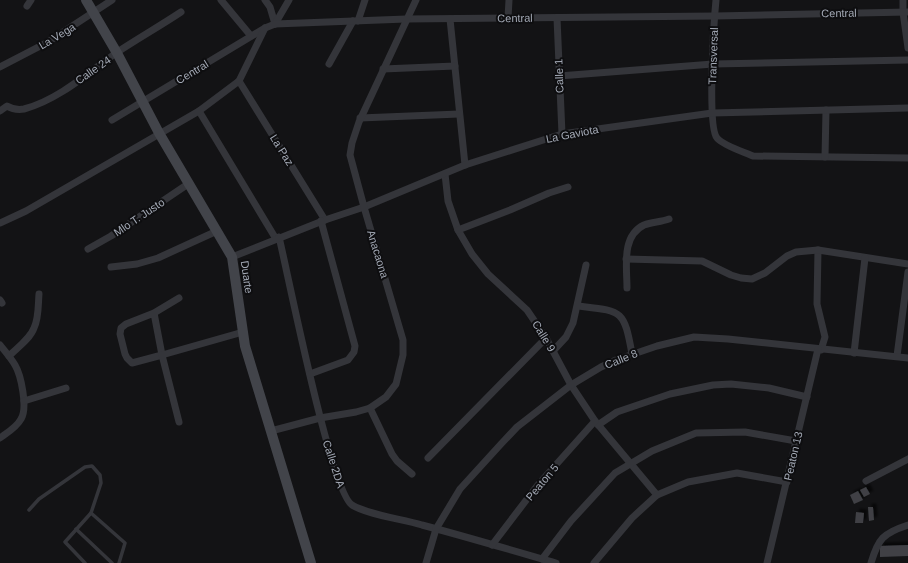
<svg xmlns="http://www.w3.org/2000/svg" width="908" height="563" font-family="Arial,sans-serif">
  <style>
    .building { fill: #3f4045; filter: url(#shadow) }
    .lines { fill: none; stroke-linecap: round; stroke-linejoin: round }
    .lane { stroke: #34353a; stroke-width: 3.5 }
    .street { stroke: #34353a; stroke-width: 7 }
    .secondary { stroke: #42444a; stroke-width: 10 }
    .labels { text-anchor: middle; dominant-baseline: central; stroke-width: 4; stroke-linejoin: round; paint-order: stroke }
    .street-label { font-size: 11px; fill: #a4aab6; stroke: #0e0e10 }
  </style>
  <defs>
    <filter id="shadow"><feDropShadow dx="3.5" dy="-3.5" stdDeviation="1" flood-color="#0009"/></filter>
  </defs>
  <rect width="100%" height="100%" fill="#131315"/>
  <g class="building">
    <polygon points="866,487 870,494 864,497 860,490"/>
    <polygon points="858,491 863,500 854,504 850,495"/>
    <polygon points="868,507 873,507 874,520 869,521"/>
    <polygon points="856,512 864,513 863,523 855,523"/>
    <polygon points="908,545 908,556 880,557 880,546"/>
  </g>
  <g class="lines">
    <g class="lane">
      <polyline points="29,510 39,499 85,467 92,466 100,475 101,483 91,513"/>
      <polyline points="76,529 112,563"/>
      <polyline points="85,563 65,542 91,513 125,543 119,563"/>
    </g>
    <g class="street">
      <polyline points="221,0 251,36"/>
      <polyline points="265,0 270,7 275,24"/>
      <path d="M716,0C714,20 707,127 717,138C724,146 744,152 753,156L908,158"/>
      <polyline points="903,0 903,12 908,48"/>
      <polyline points="27,6 31,0"/>
      <polyline points="508,18 509,0"/>
      <polyline points="557,18 562,134"/>
      <polyline points="450,19 465,165"/>
      <polyline points="358,21 365,0"/>
      <polyline points="275,24 289,0"/>
      <polyline points="329,64 353,21"/>
      <polyline points="0,67 48,42 112,0"/>
      <polyline points="383,69 455,66"/>
      <polyline points="559,76 713,64 908,60"/>
      <polyline points="239,81 325,220"/>
      <path d="M0,111L7,106C12,109 18,110 24,109C58,100 88,73 116,53C137,39 160,26 181,12"/>
      <polyline points="199,111 276,239"/>
      <polyline points="360,118 459,114"/>
      <polyline points="112,120 265,28 275,24 406,19 715,16 908,12"/>
      <polyline points="825,157 826,110"/>
      <polyline points="445,174 448,201 458,230 472,254 488,274 527,310 546,338 571,385 595,421 657,495"/>
      <polyline points="0,223 26,211 199,111 239,81 265,28"/>
      <polyline points="458,230 510,210 549,193 568,187"/>
      <path d="M279,237C288,274 331,492 352,505C368,515 403,519 422,525C467,537 511,550 556,563"/>
      <polyline points="88,249 111,236 188,184"/>
      <polyline points="818,250 817,304 825,337 821,350"/>
      <polyline points="232,257 325,220 364,207 465,165 562,134 712,113 908,108"/>
      <polyline points="626,259 702,261 731,275 741,278 752,279 765,273 787,256 796,252 818,250 908,264"/>
      <polyline points="111,267 137,264 158,258 217,231"/>
      <path d="M627,288C627,267 621,236 644,225C652,222 661,222 669,219"/>
      <polyline points="0,300 2,303"/>
      <path d="M578,306C622,311 624,309 632,354"/>
      <polyline points="154,313 162,355 132,363 127,358 125,354 120,334 121,328 126,324 154,313 179,298"/>
      <path d="M0,345C5,351 11,358 15,365C21,375 28,408 21,419C17,427 7,433 0,438"/>
      <polyline points="553,351 566,337 573,323 586,265"/>
      <polyline points="854,353 865,258"/>
      <path d="M9,356C17,348 30,339 34,328C39,318 38,305 39,294"/>
      <polyline points="897,356 908,272"/>
      <polyline points="310,374 348,360 354,352 355,346 321,221"/>
      <polyline points="24,401 66,388"/>
      <polyline points="370,408 392,454 397,461 412,474"/>
      <polyline points="179,422 162,355 243,332"/>
      <polyline points="598,425 617,412 670,394 713,385 731,384 769,388 807,397"/>
      <polyline points="271,431 320,418 356,412 370,408 386,397 396,384 403,355 403,340 364,207 350,155 352,143 359,122 416,0"/>
      <polyline points="428,458 546,338"/>
      <polyline points="866,481 908,459"/>
      <polyline points="492,545 537,486 595,421"/>
      <polyline points="542,559 571,521 615,473 652,451 696,433 745,432 796,441"/>
      <polyline points="426,563 436,529 460,489 501,444 517,427 571,385 601,367 616,360 657,346 694,337 728,339 908,358"/>
      <polyline points="594,563 632,518 657,495 688,482 737,473 787,482"/>
      <polyline points="767,563 818,349"/>
      <path d="M871,563C878,539 883,533 908,525"/>
    </g>
    <polyline class="secondary" points="86,0 117,53 159,133 232,257 245,346 311,563"/>
  </g>
  <g class="labels">
    <g class="street-label">
      <text transform="translate(839 13) rotate(-1)">Central</text>
      <text transform="translate(515 18) rotate(-1)">Central</text>
      <text transform="translate(57 36) rotate(-31)">La Vega</text>
      <text transform="translate(713 56) rotate(-88)">Transversal</text>
      <text transform="translate(93 70) rotate(-35)">Calle 24</text>
      <text transform="translate(192 72) rotate(-31)">Central</text>
      <text transform="translate(559 76) rotate(-92)">Calle 1</text>
      <text transform="translate(572 134) rotate(-11)">La Gaviota</text>
      <text transform="translate(282 150) rotate(58)">La Paz</text>
      <text transform="translate(139 217) rotate(-34)">Mlo T. Justo</text>
      <text transform="translate(378 254) rotate(73)">Anacaona</text>
      <text transform="translate(247 277) rotate(82)">Duarte</text>
      <text transform="translate(544 336) rotate(59)">Calle 9</text>
      <text transform="translate(621 359) rotate(-22)">Calle 8</text>
      <text transform="translate(793 456) rotate(-77)">Peaton 13</text>
      <text transform="translate(334 464) rotate(72)">Calle 2DA</text>
      <text transform="translate(542 482) rotate(-50)">Peaton 5</text>
    </g>
  </g>
</svg>
